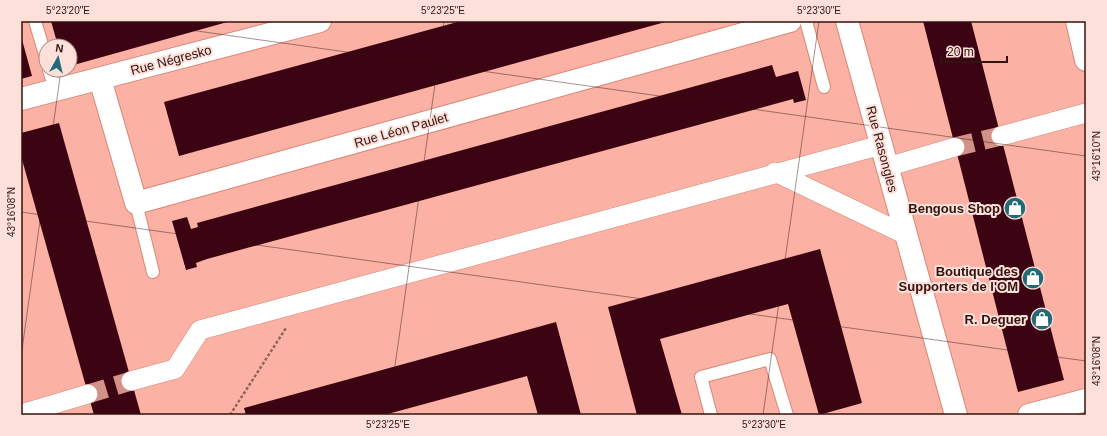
<svg xmlns="http://www.w3.org/2000/svg" width="1107" height="436" font-family="Arial,sans-serif">
  <style>
    .building { fill: #3c0313 }
    .lines { fill: none; stroke-linecap: round; stroke-linejoin: round }
    .pedestrian-tunnel { stroke: #d39287; stroke-width: 19; stroke-dasharray: 19 10; stroke-linecap: butt }
    .service-casing { stroke: #da8475; stroke-width: 14 }
    .pedestrian-casing { stroke: #da8475; stroke-width: 20 }
    .minor-casing { stroke: #da8475; stroke-width: 24 }
    .path { stroke: #976259; stroke-width: 2.5; stroke-dasharray: 3 2; stroke-linecap: butt }
    .service { stroke: #fff; stroke-width: 12 }
    .pedestrian { stroke: #fff; stroke-width: 19 }
    .minor { stroke: #fff; stroke-width: 22 }
    .ticks { fill: none; stroke: #34130e; stroke-width: 1; stroke-opacity: 0.45 }
    .labels { text-anchor: middle; dominant-baseline: central; stroke-width: 4; stroke-linejoin: round; paint-order: stroke }
    .street-label { font-size: 13px; fill: #34130e; stroke: #fde0da }
    .poi-label { font-size: 13px; font-weight: bold; fill: #34130e; stroke: #fde0da; text-anchor: end }
    .neatline { fill: none; stroke: #34130e; stroke-width: 1.5 }
    .ticks-label { font-size: 10px; text-anchor: middle; fill: #34130e }
  </style>
  <rect width="100%" height="100%" fill="#fbb2a5"/>
  <g class="building">
    <polygon points="51,21 231,21 70,66 70,46 58,46"/>
    <polygon points="461,21 669,21 179,156 164,102"/>
    <polygon points="923,21 971,21 1064,380 1018,392"/>
    <polygon points="21,36 32,76 21,79"/>
    <polygon points="772,65 776,77 798,71 806,100 794,103 793,99 782,102 207,259 196,263 197,267 186,270 172,221 187,217 191,229 198,227 197,223"/>
    <polygon points="59,123 141,415 94,415 21,156 21,133"/>
    <polygon points="820,249 862,403 819,415 788,304 660,339 682,415 637,415 608,307"/>
    <polygon points="556,322 581,415 538,415 527,376 384,415 246,415 244,408"/>
  </g>
  <g class="lines">
    <g class="pedestrian-tunnel">
      <polyline points="955,147 1001,136"/>
      <polyline points="88,394 131,381"/>
    </g>
    <g class="service-casing">
      <g id="service">
        <polyline points="35,21 46,58"/>
        <polyline points="806,21 824,87"/>
        <polyline points="49,70 55,90"/>
        <polyline points="136,203 153,272"/>
        <polyline points="711,415 701,377 770,359 787,415"/>
      </g>
    </g>
    <g class="pedestrian-casing">
      <g id="pedestrian">
        <polyline points="1001,136 1086,113"/>
        <polyline points="887,167 955,147"/>
        <polyline points="775,172 906,235"/>
        <polyline points="131,381 175,369 200,330 881,145"/>
        <polyline points="21,414 88,394"/>
      </g>
    </g>
    <g class="minor-casing">
      <g id="minor">
        <polyline points="847,21 956,415"/>
        <polyline points="1077,21 1086,60"/>
        <polyline points="100,79 136,203 790,21"/>
        <polyline points="21,99 320,21"/>
        <polyline points="1029,415 1086,400"/>
      </g>
    </g>
    <polyline class="path" points="230,415 286,328"/>
    <use href="#service" class="service"/>
    <use href="#pedestrian" class="pedestrian"/>
    <use href="#minor" class="minor"/>
  </g>
  <path class="ticks" d="M126,21L1086,156M65,46L68,21M21,212L1086,361M21,357L61,70M388,415L444,21M763,415L819,21"/>
  <defs>
    <g id="shop-disc" transform="scale(1.15)"><circle r="9.5" fill="#216a76" stroke="#fde0da"/><path d="M-5-2.5h2.3a2.7 3.5 0 0 1 5.4 0H5L5.5 6h-11ZM-1.5-2.5h3a1.5 2.3 0 0 0-3 0Z" fill="#fff"/></g>
  </defs>
  <g fill-rule="evenodd">
    <use href="#shop-disc" x="1015" y="208"/>
    <use href="#shop-disc" x="1033" y="278"/>
    <use href="#shop-disc" x="1042" y="319"/>
  </g>
  <g class="labels">
    <g class="street-label">
      <text transform="translate(171 60) rotate(-15)">Rue Négresko</text>
      <text transform="translate(401 130) rotate(-16)">Rue Léon Paulet</text>
      <text transform="translate(882 149) rotate(75)">Rue Rasongles</text>
    </g>
    <g class="poi-label">
      <text x="1000" y="208">Bengous Shop</text>
      <text x="1018" y="271">Boutique des<tspan x="1018" dy="15">Supporters de l'OM</tspan></text>
      <text x="1026" y="319">R. Deguer</text>
    </g>
  </g>
  <rect width="1107" height="436" fill="none" stroke="#fde0da" stroke-width="44"/>
  <g transform="translate(58 58) rotate(8)"><circle r="19" fill="#fde0da" stroke="#ad8e88"/>
  <path d="M0-3L7 15L0 10L-7 15Z" fill="#216a76"/>
  <text y="-6" font-size="11" font-weight="bold" text-anchor="middle" fill="#34130e">N</text>
  </g>
  <path d="M941 56v6h66v-6" fill="none" stroke="#34130e" stroke-width="2"/>
  <text x="947" y="56" font-size="12" fill="#34130e" stroke="#fde0da" stroke-width="3" paint-order="stroke">20 m</text>
  <rect x="22" y="22" width="1063" height="392" class="neatline"/>
  <g class="ticks-label">
    <text x="68" y="14">5°23'20"E</text>
    <text x="443" y="14">5°23'25"E</text>
    <text x="819" y="14">5°23'30"E</text>
    <text transform="translate(1096 156) rotate(-90)" y="4">43°16'10"N</text>
    <text transform="translate(11 212) rotate(-90)" y="4">43°16'08"N</text>
    <text transform="translate(1096 361) rotate(-90)" y="4">43°16'08"N</text>
    <text x="388" y="428">5°23'25"E</text>
    <text x="764" y="428">5°23'30"E</text>
  </g>
</svg>
